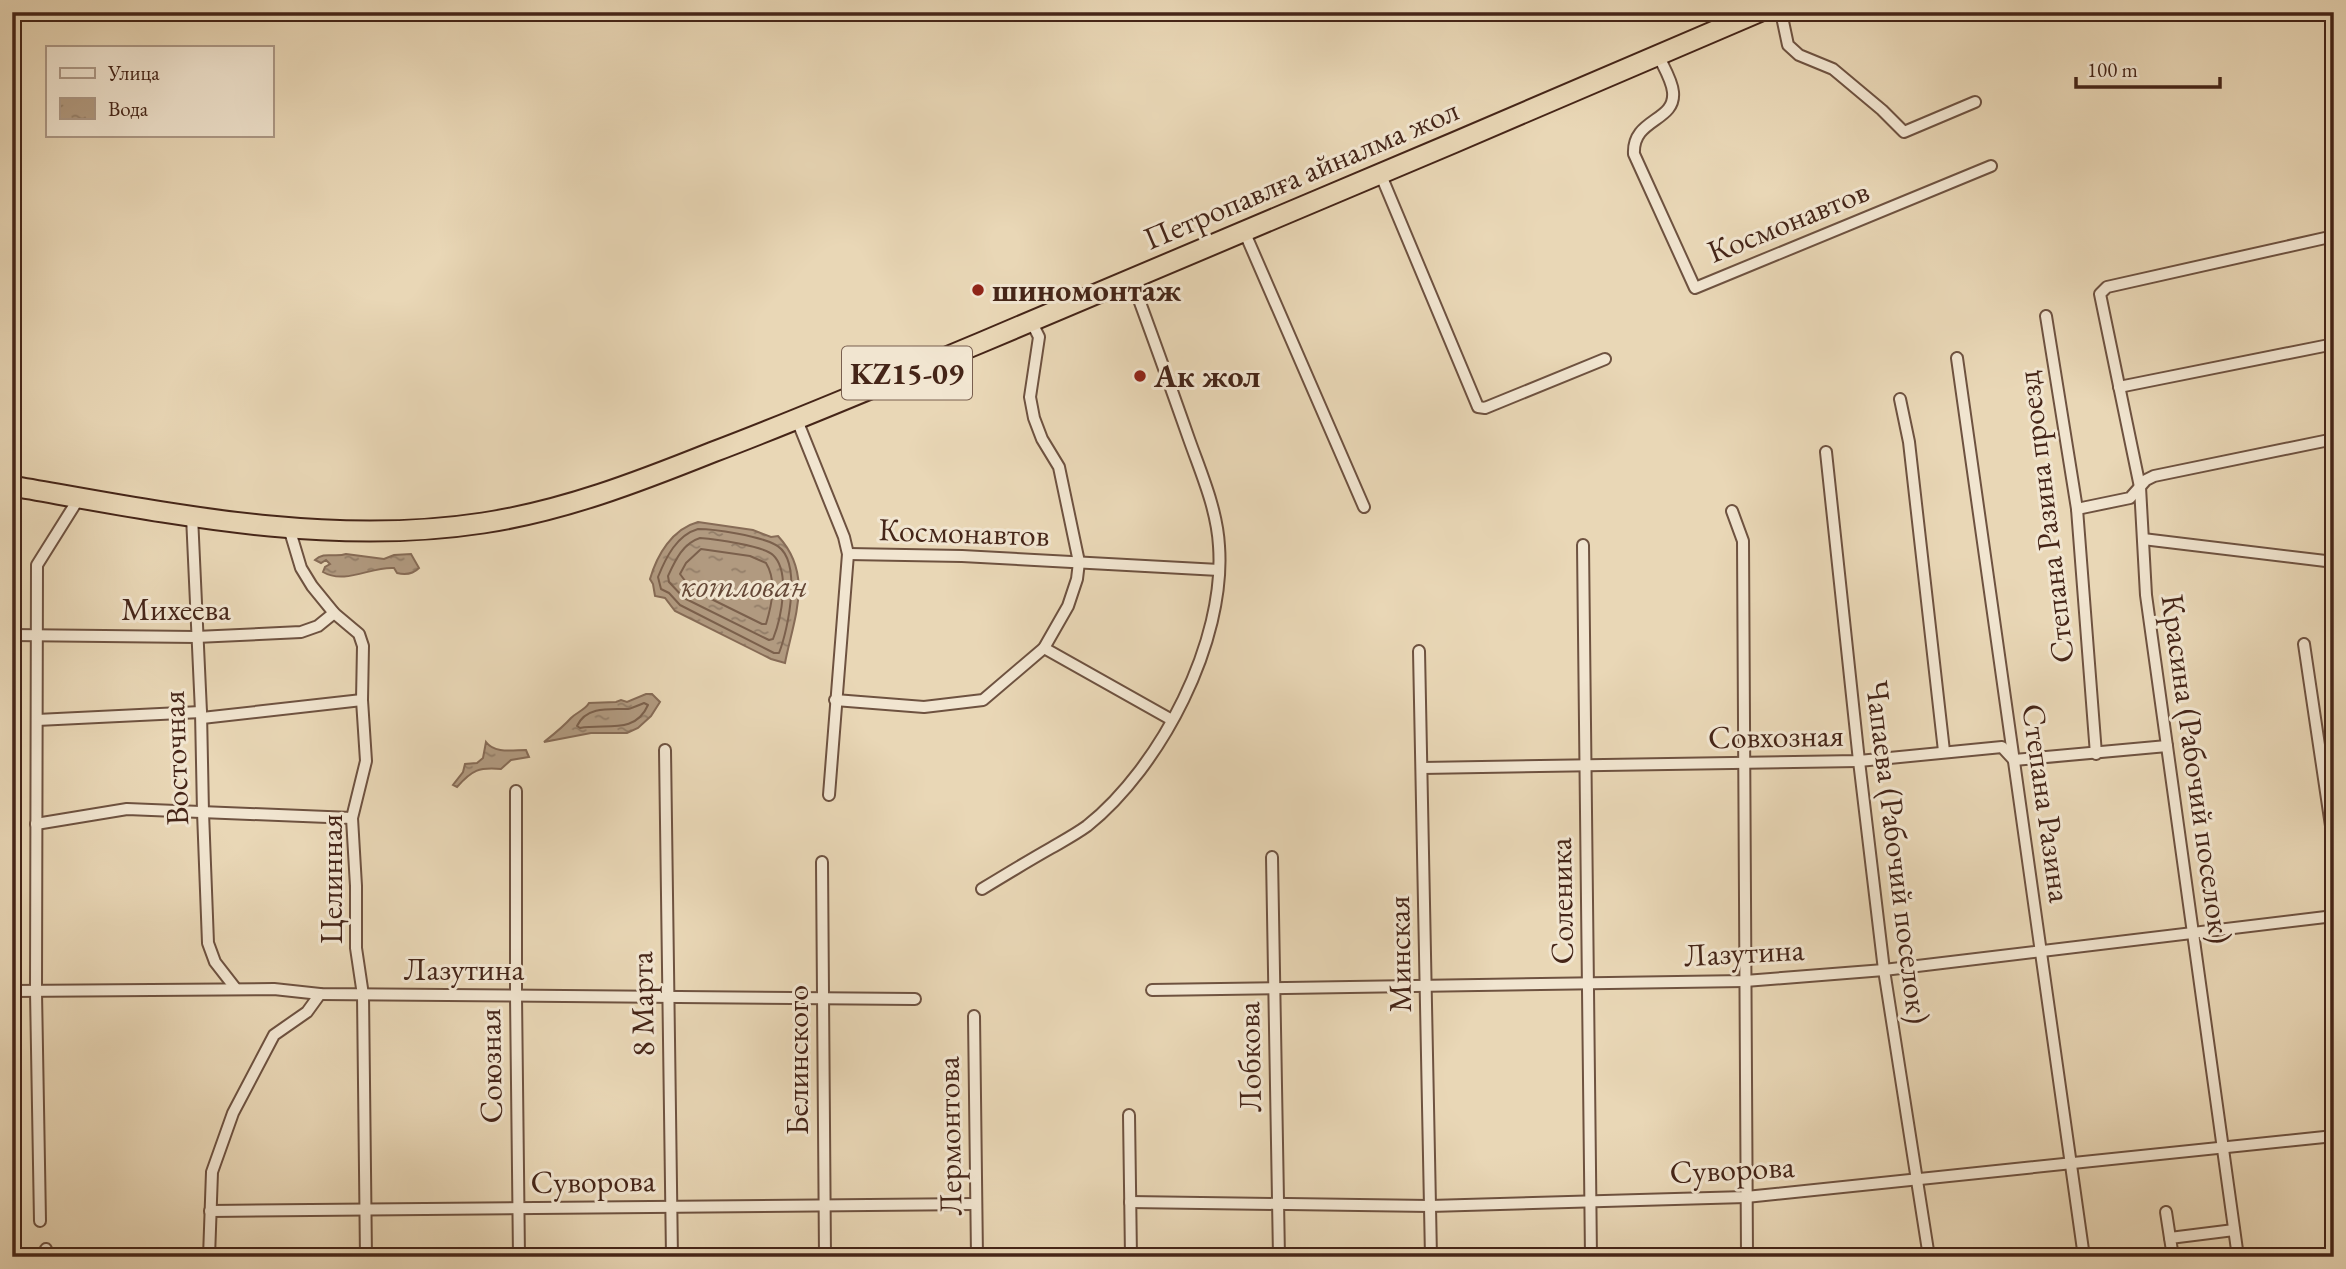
<svg xmlns="http://www.w3.org/2000/svg" width="2346" height="1269" font-family="'EB Garamond',serif">
  <style>
    .water { fill: url(#water-ripples); stroke: #866b56; stroke-width: 2 }
    .lines { fill: none; stroke-linecap: round; stroke-linejoin: round }
    .shore { stroke: #7b604c; stroke-width: 2 }
    .minor-casing { stroke: #6e5240; stroke-width: 14 }
    .trunk-casing { stroke: #452518; stroke-width: 23 }
    .minor { stroke: #f1e5d0; stroke-width: 10 }
    .trunk { stroke: #e9d7b6; stroke-width: 19 }
    .poi-dot { fill: #8f2418; stroke: #f1e5d0; stroke-width: 2.5 }
    .labels { text-anchor: middle; dominant-baseline: central; stroke-width: 6; stroke-linejoin: round; paint-order: stroke }
    .shield { fill: #f1e5d0; stroke: #795f4f; stroke-width: 2 }
    .shield-label { font-size: 30px; font-weight: bold; fill: #452518 }
    .street-label { font-size: 32px; fill: #452518; stroke: #f1e5d0 }
    .poi-label { font-size: 32px; font-weight: bold; fill: #452518; stroke: #f1e5d0; text-anchor: start }
    .water-label { font-size: 33px; font-style: italic; fill: #654837; stroke: #f1e5d0 }
  </style>
  <defs>
    <pattern id="water-ripples" width="26" height="14" patternUnits="userSpaceOnUse" patternTransform="scale(1.75)"><rect width="26" height="14" fill="#b19a80"/><path d="M2 4q2-2 4 0t4 0M15 11q2-2 4 0t4 0" fill="none" stroke="#927d68"/></pattern>
  </defs>
  <rect width="100%" height="100%" fill="#e9d7b6"/>
  <filter id="stains"><feTurbulence type="fractalNoise" baseFrequency=".00286" numOctaves="4"/><feColorMatrix values="0 0 0 0 .2 0 0 0 0 .09 0 0 0 0 .02 0 0 0 .5 -.17"/></filter>
  <radialGradient id="worn" r=".72"><stop offset=".6" stop-color="#630" stop-opacity="0"/><stop offset="1" stop-color="#630" stop-opacity=".3"/></radialGradient>
  <g class="water">
    <path d="M698,522L753,530L771,537L778,536C814,575 794,617 785,663L771,659L675,611L665,598L655,596L653,584L650,579C657,555 672,529 698,522Z"/>
    <path d="M346,554L384,559L394,555L411,554L419,568C413,574 405,575 397,573L394,568C372,566 345,585 323,572L325,567L330,564L326,560L321,563L315,560C324,551 335,558 346,554Z"/>
    <path d="M646,694H652L660,702L651,716L638,728L627,733H591L544,742C554,734 563,727 571,718C577,712 585,710 589,703L616,702L621,700L627,702Z"/>
    <path d="M486,742C495,754 513,750 526,750L529,757L511,760L501,769C479,767 472,770 457,787L453,785L463,772L465,764L477,763L483,758Z"/>
  </g>
  <g class="lines">
    <g class="shore">
      <path d="M698,529C716,529 758,536 774,544C804,557 788,630 779,653H774L680,605L669,593L661,589L658,577C666,557 677,535 698,529Z"/>
      <path d="M700,538C715,539 764,546 773,555C791,572 781,619 773,639L769,640L684,598L669,582L668,576C675,561 683,543 700,538Z"/>
      <path d="M701,549L750,556L766,563C777,581 772,604 766,624H762L691,589L680,574L686,563Z"/>
      <path d="M644,703L648,705C635,735 605,723 580,728L577,726C586,706 610,709 628,709C633,708 639,705 644,703Z"/>
    </g>
    <g class="minor-casing">
      <g id="minor">
        <polyline points="1781,12 1788,45 1799,55 1833,69 1882,110 1904,132 1975,102"/>
        <path d="M1658,55C1663,66 1672,80 1673,92C1676,122 1632,118 1634,154L1695,288L1991,166"/>
        <polyline points="1380,173 1478,407 1485,408 1605,359"/>
        <polyline points="1244,231 1364,507"/>
        <polyline points="2046,316 2077,509 2096,754"/>
        <polyline points="1957,358 2084,1257"/>
        <polyline points="2119,387 2334,344"/>
        <polyline points="1900,399 1909,442 1944,751"/>
        <polyline points="797,420 844,537 848,554 829,795"/>
        <polyline points="1826,452 1859,761 1884,970 1929,1257"/>
        <polyline points="2077,509 2130,498 2146,480 2154,476 2334,439"/>
        <polyline points="1732,511 1743,541 1747,1257"/>
        <polyline points="192,516 201,712 203,812 208,943 215,962 236,989"/>
        <polyline points="289,528 301,568 312,586 334,613 359,634 363,646 362,700 366,761 352,818 356,886 356,948 363,995 366,1257"/>
        <polyline points="2143,539 2334,562"/>
        <polyline points="1583,545 1591,1257"/>
        <polyline points="848,554 962,556 1219,570"/>
        <polyline points="12,635 196,637 301,632 318,626 334,613"/>
        <polyline points="2304,644 2334,846"/>
        <polyline points="1044,648 1172,720"/>
        <polyline points="1419,651 1431,1257"/>
        <polyline points="835,700 924,707 983,700 1044,648 1068,606 1077,579 1079,562 1059,467 1042,439 1034,418 1030,397 1039,337 1031,321"/>
        <polyline points="202,718 362,700"/>
        <polyline points="37,720 201,712"/>
        <polyline points="665,750 672,1257"/>
        <polyline points="1422,768 1859,761 2002,747 2014,760 2167,746"/>
        <polyline points="516,791 516,996 519,1257"/>
        <polyline points="36,824 127,809 352,818"/>
        <polyline points="1272,857 1279,1257"/>
        <polyline points="822,862 825,1257"/>
        <path d="M982,889C1005,875 1028,861 1051,848C1063,841 1076,834 1087,826C1161,767 1226,641 1219,546C1217,509 1201,473 1189,439C1170,385 1151,332 1131,278"/>
        <polyline points="1152,990 1745,981 1884,970 2334,916"/>
        <polyline points="12,991 274,989 320,994 915,999"/>
        <polyline points="974,1016 977,1257"/>
        <polyline points="1129,1115 1131,1257"/>
        <polyline points="1130,1202 1430,1206 1746,1197 2334,1136"/>
        <polyline points="210,1211 976,1204"/>
        <polyline points="2166,1212 2170,1238"/>
        <polyline points="40,1221 36,992 37,565 79,498"/>
        <polyline points="45,1257 46,1249"/>
        <polyline points="209,1257 212,1172 233,1113 274,1035 307,1012 320,994"/>
        <polyline points="2173,1257 2170,1238 2234,1230"/>
        <polyline points="2238,1257 2146,595 2140,487 2100,294 2107,287 2334,236"/>
      </g>
    </g>
    <g class="trunk-casing">
      <path id="trunk" d="M12,486C167,513 326,547 483,523C563,511 638,482 713,452C803,418 891,380 980,343C1240,233 1500,124 1759,12"/>
    </g>
    <use href="#minor" class="minor"/>
    <use href="#trunk" class="trunk"/>
  </g>
  <g class="poi-dot">
    <circle cx="978" cy="290" r="7"/>
    <circle cx="1140" cy="376" r="7"/>
  </g>
  <g class="labels">
    <rect class="shield" x="842" y="346.5" width="130" height="53" rx="5"/>
    <g class="shield-label">
      <text x="907" y="373">KZ15-09</text>
    </g>
    <g class="street-label">
      <text transform="translate(1301 174) rotate(-23)">Петропавлға айналма жол</text>
      <text transform="translate(1788 221) rotate(-22)">Космонавтов</text>
      <text transform="translate(2045 517) rotate(-97)">Степана Разина проезд</text>
      <text transform="translate(964 532) rotate(2)">Космонавтов</text>
      <text x="176" y="609">Михеева</text>
      <text transform="translate(1776 736) rotate(-1)">Совхозная</text>
      <text transform="translate(175 758) rotate(-92)">Восточная</text>
      <text transform="translate(2197 769) rotate(82)">Красина (Рабочий поселок)</text>
      <text transform="translate(2047 803) rotate(82)">Степана Разина</text>
      <text transform="translate(1898 852) rotate(83)">Чапаева (Рабочий поселок)</text>
      <text transform="translate(331 879) rotate(-90)">Целинная</text>
      <text transform="translate(1561 901) rotate(-91)">Соленика</text>
      <text transform="translate(1744 952) rotate(-3)">Лазутина</text>
      <text transform="translate(1399 954) rotate(-91)">Минская</text>
      <text x="464" y="969">Лазутина</text>
      <text transform="translate(642 1004) rotate(-91)">8 Марта</text>
      <text transform="translate(1249 1057) rotate(-91)">Лобкова</text>
      <text transform="translate(797 1060) rotate(-90)">Белинского</text>
      <text transform="translate(490 1066) rotate(-91)">Союзная</text>
      <text transform="translate(949 1136) rotate(-91)">Лермонтова</text>
      <text transform="translate(1732 1169) rotate(-3)">Суворова</text>
      <text transform="translate(593 1181) rotate(-1)">Суворова</text>
    </g>
    <g class="poi-label">
      <text x="992" y="290">шиномонтаж</text>
      <text x="1154" y="376">Ак жол</text>
    </g>
    <g class="water-label">
      <text x="744" y="585">котлован</text>
    </g>
  </g>
  <rect width="2346" height="1269" fill="none" stroke="#e9d7b6" stroke-width="42"/>
  <rect x="14" y="14" width="2318" height="1241" fill="none" stroke="#452518" stroke-width="3.5"/>
  <rect x="21" y="21" width="2304" height="1227" fill="none" stroke="#452518" stroke-width="2"/>
  <rect x="46" y="46" width="228" height="91" fill="#f1e5d0" stroke="#ac9886" stroke-width="2"/>
  <rect x="60" y="68" width="35" height="10" fill="#f1e5d0" stroke="#ac9886" stroke-width="2"/>
  <text x="108" y="80" font-size="21" fill="#452518">Улица</text>
  <rect x="60" y="98" width="35" height="21" fill="url(#water-ripples)" stroke="#ac9886" stroke-width="2"/>
  <text x="108" y="116" font-size="21" fill="#452518">Вода</text>
  <path d="M2076 77v10h144v-10" fill="none" stroke="#452518" stroke-width="3.5"/>
  <text x="2087" y="77" font-size="21" fill="#452518" stroke="#f1e5d0" stroke-width="5" paint-order="stroke">100 m</text>
  <rect width="100%" height="100%" filter="url(#stains)"/>
  <rect width="100%" height="100%" fill="url(#worn)"/>
</svg>
